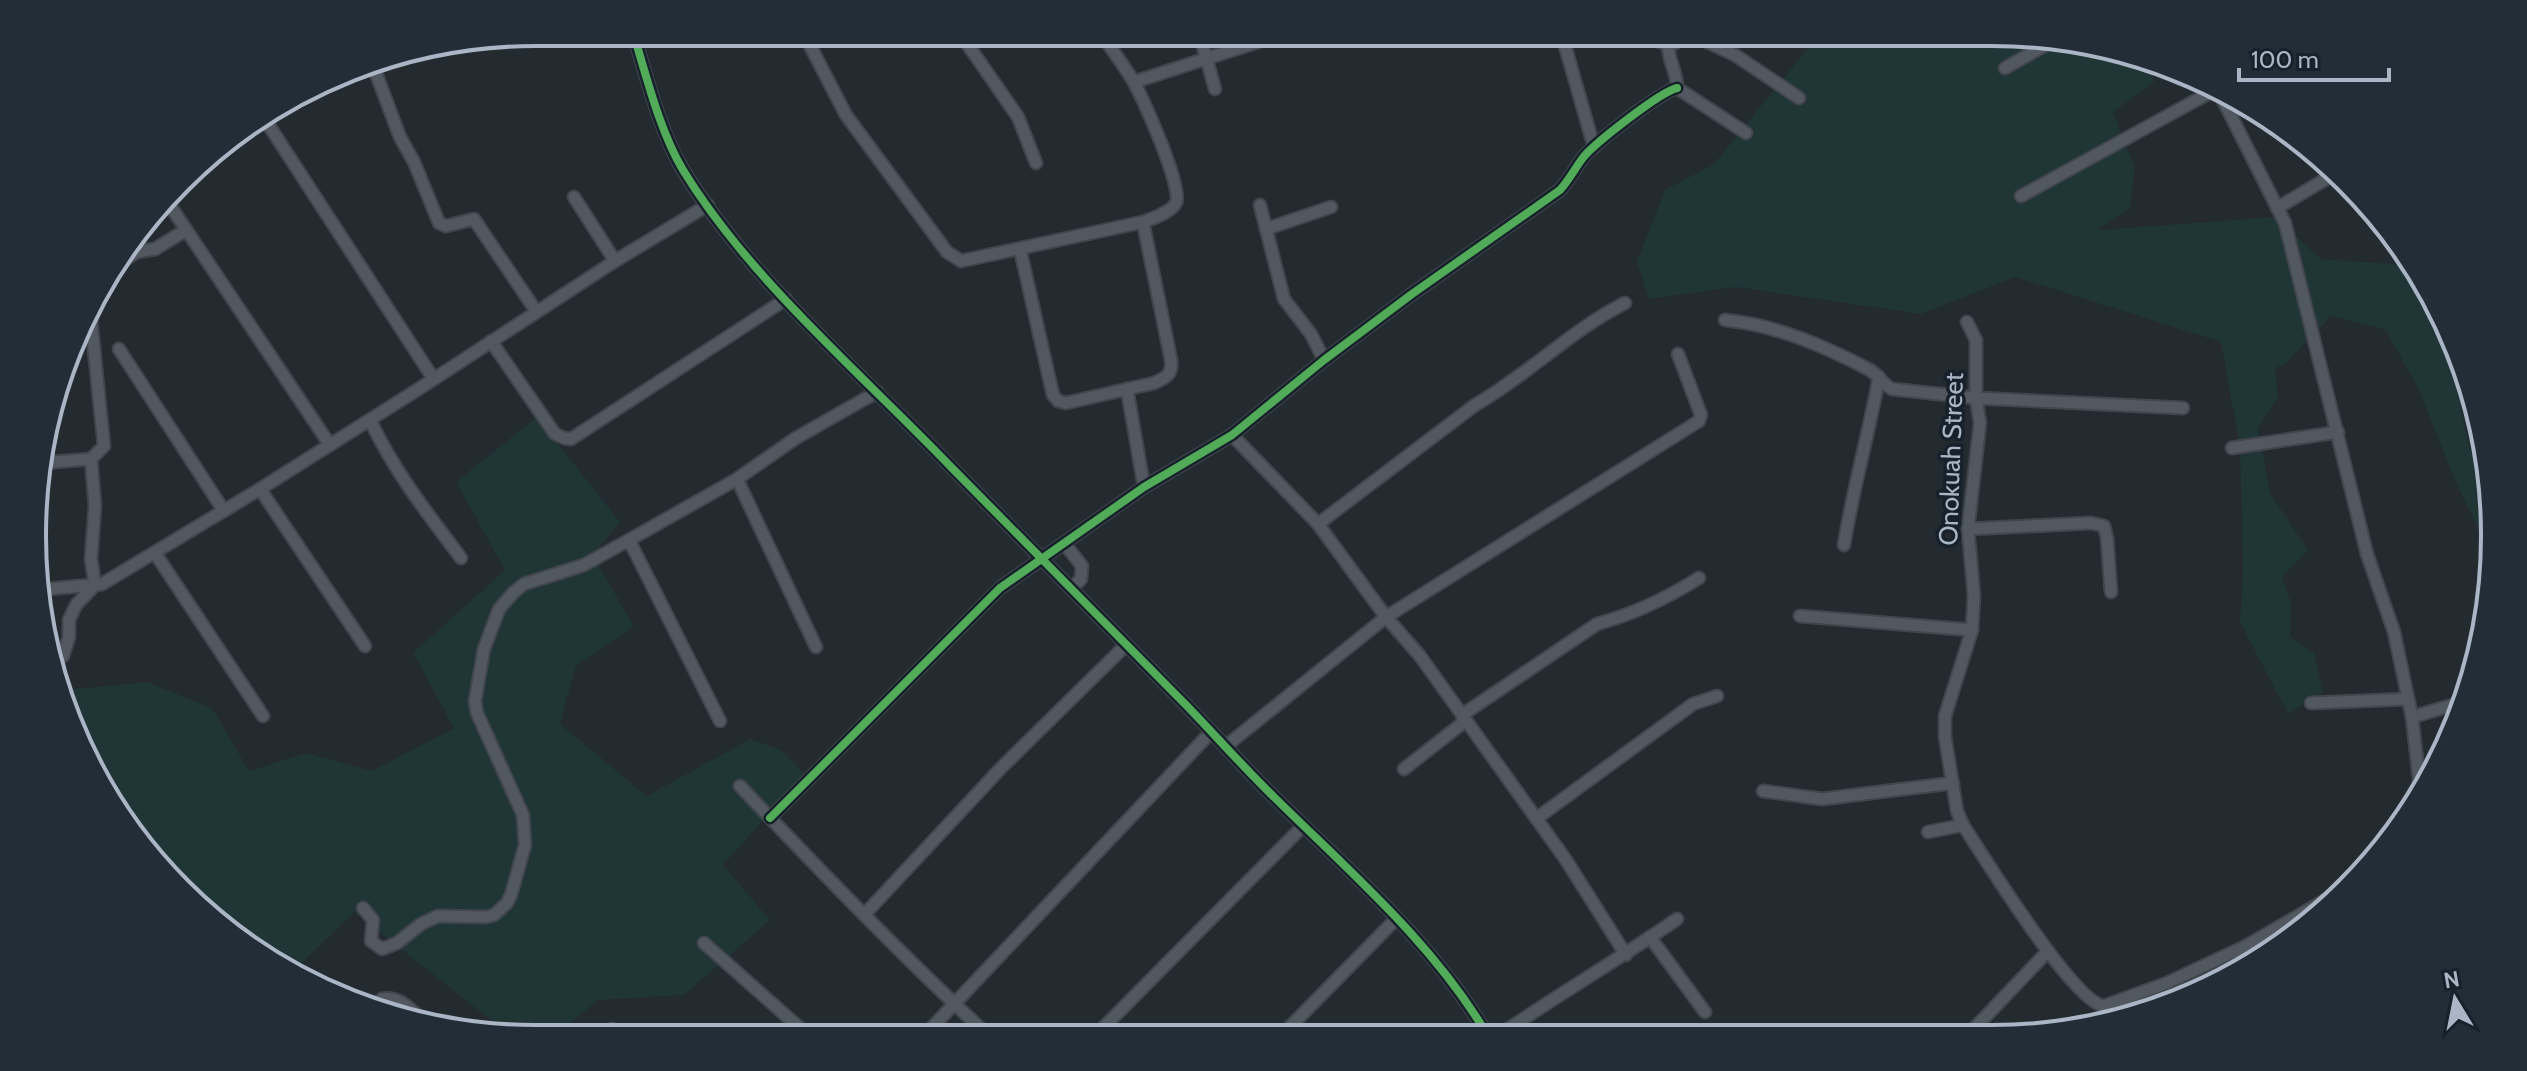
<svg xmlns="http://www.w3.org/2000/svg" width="2527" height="1071" font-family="Cabin,sans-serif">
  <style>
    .green { fill: #203536 }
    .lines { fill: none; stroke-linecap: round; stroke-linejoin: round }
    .minor-casing { stroke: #40464b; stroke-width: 15 }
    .minor { stroke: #525860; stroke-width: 11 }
    .cycleway-casing { stroke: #17212b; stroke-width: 13 }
    .cycleway { stroke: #51ab58; stroke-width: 8 }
    .labels { text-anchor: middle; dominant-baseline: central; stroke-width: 7; stroke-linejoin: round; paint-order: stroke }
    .street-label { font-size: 26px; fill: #aab6c5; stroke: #17212b }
    .rim { fill: none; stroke: #aab6c5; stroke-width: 4 }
  </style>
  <rect width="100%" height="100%" fill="#232a30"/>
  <g class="green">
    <polygon points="1821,32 1992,32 2147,58 2154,82 2113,112 2135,168 2130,208 2098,230 2275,217 2321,259 2407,265 2443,313 2459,371 2454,375 2469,447 2486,474 2494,503 2488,550 2454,478 2418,388 2385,329 2331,316 2285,364 2275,368 2278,397 2258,429 2270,493 2308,550 2282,577 2291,603 2290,637 2314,653 2323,692 2288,714 2240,622 2243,571 2240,448 2221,342 2015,277 1921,314 1736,287 1649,299 1637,262 1665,190 1714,164"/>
    <polygon points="537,417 620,522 593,555 634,627 576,666 560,724 647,796 750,739 781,750 805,774 723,865 770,920 684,995 598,1000 551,1039 510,1035 354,912 297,968 204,914 99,787 66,690 147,682 212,708 249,771 306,753 372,771 454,728 413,653 505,570 456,482"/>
  </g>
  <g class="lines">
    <g class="minor-casing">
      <g id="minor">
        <path d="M633,32C646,75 660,132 683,170C750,280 863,375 952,468C1030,548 1109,626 1187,706C1216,736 1244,768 1275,798C1350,872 1434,944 1488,1036"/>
        <path d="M803,32L846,115L947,252L961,261L1143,222C1153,218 1170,213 1176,203C1184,190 1142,95 1132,79C1122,63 1111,48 1100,32"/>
        <polyline points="959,32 1018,117 1036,163"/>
        <polyline points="1199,32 1215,89"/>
        <polyline points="1231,32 1237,47"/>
        <polyline points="1561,32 1594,147"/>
        <path d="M1641,32C1657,40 1674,55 1684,32"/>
        <polyline points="1686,32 1735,55 1799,98"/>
        <polyline points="1428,37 1443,32"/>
        <path d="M1668,44C1668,62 1677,70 1677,88"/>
        <polyline points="371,60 400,137 414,162 439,223 446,226 474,219 536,311"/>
        <polyline points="2005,68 2051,42"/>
        <polyline points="1134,82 1289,32"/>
        <polyline points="1677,88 1746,133"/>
        <polyline points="2222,98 2285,223 2367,554 2394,632 2412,717 2420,787"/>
        <polyline points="266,121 433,378"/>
        <polyline points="2021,196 2211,92"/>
        <polyline points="574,197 615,261"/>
        <polyline points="167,201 330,445"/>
        <polyline points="1260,205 1284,299 1311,334 1324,360"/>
        <polyline points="2277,208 2336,173"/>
        <polyline points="1266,229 1331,207"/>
        <path d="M1020,249L1053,395L1058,401L1066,403L1154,383C1166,378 1173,374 1171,360L1143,222"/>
        <polyline points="114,266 137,252 155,249 186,230"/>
        <path d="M1725,320C1776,325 1824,346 1868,369C1878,374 1882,384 1892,389L1976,398L2183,408"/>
        <path d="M1967,322L1976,340V398L1980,423L1968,529L1974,596L1972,630L1945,716V737L1957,811L1963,825C1984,857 2073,1002 2104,1006L2167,983L2246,946L2329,898"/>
        <polyline points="491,341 555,434 564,438 571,439 786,299"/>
        <polyline points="119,349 224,511"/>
        <polyline points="1127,389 1144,487"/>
        <path d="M370,420C394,471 427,513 461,558"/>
        <polyline points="1232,435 1318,524 1386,617 1420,656 1566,860 1626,955"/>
        <polyline points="2232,448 2338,432"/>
        <polyline points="41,463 91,459"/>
        <polyline points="737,479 816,647"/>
        <polyline points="260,489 365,646"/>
        <path d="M1318,524L1475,405C1528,375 1571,330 1625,303"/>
        <polyline points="1968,529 2091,523 2104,526 2107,538 2111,592"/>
        <polyline points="1064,543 1082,566 1081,579 1071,589"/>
        <path d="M1844,545C1853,488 1869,433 1879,377"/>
        <polyline points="155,553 263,716"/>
        <polyline points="37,590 102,584 260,489 417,390 615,261 708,205"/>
        <polyline points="1800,616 1972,630"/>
        <polyline points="63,656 69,637 69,620 76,605 95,585 91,559 95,506 91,459 104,446 90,310"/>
        <polyline points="2311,703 2408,699"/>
        <polyline points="2412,717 2466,701"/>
        <polyline points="720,721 629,540 737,479 796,438 877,392"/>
        <polyline points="1226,746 1386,617 1699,421 1701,415 1678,354"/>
        <path d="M1404,769L1464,722L1462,715L1597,624C1634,614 1667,598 1699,578"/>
        <path d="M740,786C821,872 904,958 991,1038"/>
        <polyline points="1763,791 1822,799 1953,783"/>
        <path d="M770,818L1000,588L1144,487L1232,435L1324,360L1412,294L1560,190C1569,180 1574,170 1582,159C1592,145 1660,92 1677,88"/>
        <polyline points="1537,818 1693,704 1717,696"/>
        <polyline points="1928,832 1963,825"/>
        <polyline points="363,908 373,920 371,941 382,949 397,943 421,924 438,916 486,917 494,915 507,903 511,895 525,845 523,815 477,713 475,701 484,649 499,609 513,593 524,584 584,565 629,540"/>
        <polyline points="864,915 1002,767 1126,645"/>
        <polyline points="1650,937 1705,1012"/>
        <polyline points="704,943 811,1038"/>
        <polyline points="2246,946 2254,956 2259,957"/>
        <path d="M370,1010L382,999C400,996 410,1009 422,1020"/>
        <polyline points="612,1029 623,1039"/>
        <polyline points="1968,1035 2048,951"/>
        <path d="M1498,1036C1557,995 1618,960 1677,919"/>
        <polyline points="1094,1037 1303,826"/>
        <polyline points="1280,1037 1396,919"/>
        <polyline points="922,1038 1211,732"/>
      </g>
    </g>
    <use href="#minor" class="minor"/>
    <g class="cycleway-casing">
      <g id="cycleway">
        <path d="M633,32C646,75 660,132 683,170C750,280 863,375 952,468C1030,548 1109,626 1187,706C1216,736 1244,768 1275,798C1350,872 1434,944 1488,1036"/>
        <path d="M770,818L1000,588L1144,487L1232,435L1324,360L1412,294L1560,190C1569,180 1574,170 1582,159C1592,145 1660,92 1677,88"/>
      </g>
    </g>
    <use href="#cycleway" class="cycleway"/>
  </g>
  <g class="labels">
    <g class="street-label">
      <text transform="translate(1951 459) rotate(-88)">Onokuah Street</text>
    </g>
  </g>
  <path d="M0 0H2527V1071H0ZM535 46H1992A489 489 0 0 1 2481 535V536A489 489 0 0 1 1992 1025H535A489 489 0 0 1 46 536V535A489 489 0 0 1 535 46Z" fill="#232d37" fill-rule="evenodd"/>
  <path class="rim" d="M535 46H1992A489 489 0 0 1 2481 535V536A489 489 0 0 1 1992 1025H535A489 489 0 0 1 46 536V535A489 489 0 0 1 535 46Z"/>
  <g transform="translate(2455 999) rotate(350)" stroke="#17212b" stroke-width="6" paint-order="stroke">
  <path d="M0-6L14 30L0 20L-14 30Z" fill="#aab6c5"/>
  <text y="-12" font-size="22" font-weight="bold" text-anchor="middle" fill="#aab6c5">N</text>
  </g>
  <path d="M2239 68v12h150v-12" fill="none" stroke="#aab6c5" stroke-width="4"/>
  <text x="2251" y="68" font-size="24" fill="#aab6c5" stroke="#17212b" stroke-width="6" paint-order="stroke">100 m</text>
</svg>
